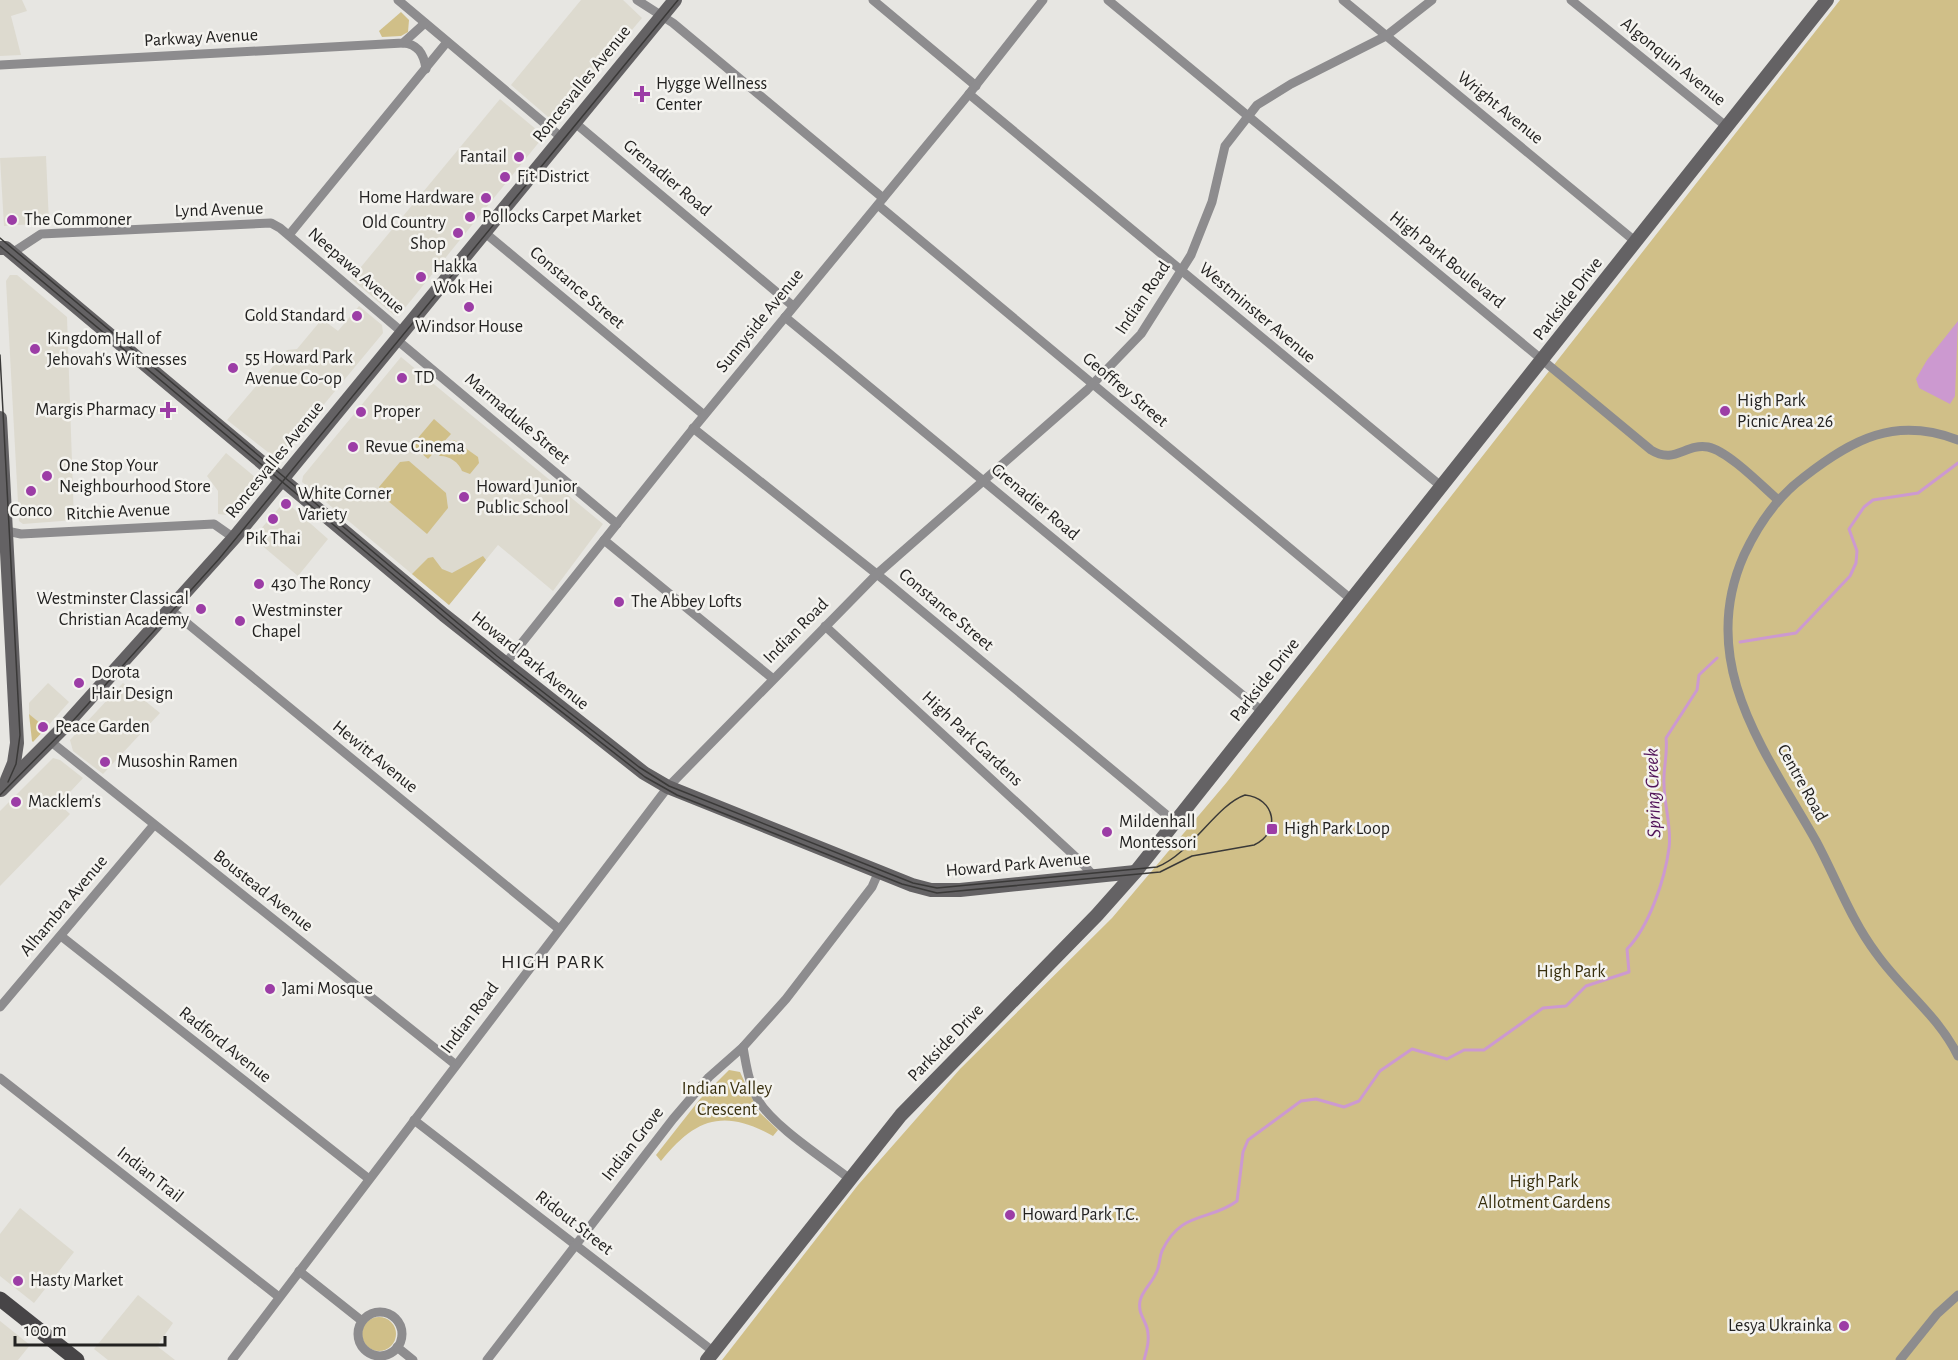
<svg xmlns="http://www.w3.org/2000/svg" width="1958" height="1360" font-family="'Alegreya Sans',sans-serif">
  <style>
    .built { fill: #dddacf }
    .green { fill: #d0bf88 }
    .water { fill: #cc99d0 }
    .lines { fill: none; stroke-linecap: round; stroke-linejoin: round }
    .stream { stroke: #cc99d0; stroke-width: 3 }
    .street { stroke: #8d8c8e; stroke-width: 9 }
    .secondary { stroke: #646264; stroke-width: 14 }
    .primary { stroke: #474547; stroke-width: 15 }
    .tram { stroke: #3a3938; stroke-width: 1.5 }
    .poi-dot { fill: #9c3da6; stroke: #f4f3ef; stroke-width: 2 }
    .labels { text-anchor: middle; dominant-baseline: central; stroke-width: 5; stroke-linejoin: round; paint-order: stroke }
    .street-label { font-size: 18px; fill: #232221; stroke: #f4f3ef }
    .poi-label { font-size: 18px; fill: #232221; stroke: #f4f3ef; text-anchor: start }
    .park-label { font-size: 18px; fill: #382f0e; stroke: #f4f3ef }
    .water-label { font-size: 20px; font-style: italic; fill: #511358; stroke: #f4f3ef }
    .neighbourhood-label { font-size: 20px; letter-spacing: 1.5px; fill: #232221; stroke: #f4f3ef }
  </style>
  <rect width="100%" height="100%" fill="#e7e6e2"/>
  <g class="built">
    <polygon points="0,0 22,0 27,11 11,16 21,55 0,56"/>
    <polygon points="581,0 623,0 642,18 554,122 511,85"/>
    <polygon points="500,99 544,136 400,314 394,315 351,279"/>
    <polygon points="46,156 49,223 4,226 0,158"/>
    <polygon points="10,275 17,275 67,317 74,520 23,524 19,521 6,281"/>
    <polygon points="359,306 382,325 383,333 278,460 227,420 287,350 297,349 322,319 338,331"/>
    <polygon points="401,357 603,524 553,591 498,545 449,605 302,482 303,476"/>
    <polygon points="226,453 260,481 235,516 218,514 218,491 207,476"/>
    <polygon points="285,501 328,539 298,576 253,538"/>
    <polygon points="48,683 69,702 46,728 29,714 29,703"/>
    <polygon points="123,683 160,713 103,774 73,751 70,740"/>
    <polygon points="53,758 60,760 83,778 59,804 70,814 0,886 0,811"/>
    <polygon points="20,1208 74,1252 34,1303 0,1276 0,1234"/>
    <polygon points="138,1295 173,1323 157,1346 175,1360 108,1360 94,1349"/>
    <polygon points="0,1321 30,1345 18,1360 0,1360"/>
  </g>
  <g class="green">
    <polygon points="1840,0 1958,0 1958,1360 722,1360 858,1185 960,1069 1112,918 1227,782"/>
    <polygon points="401,12 409,20 408,32 401,36 382,37 379,31"/>
    <polygon points="434,419 451,434 428,459 412,445"/>
    <path d="M454,440L478,457L479,463L470,474L462,471C459,462 448,455 439,456L450,441Z"/>
    <polygon points="409,461 446,493 448,508 427,534 381,495 379,487 400,462"/>
    <polygon points="483,556 486,560 449,605 412,574 428,558 433,557 442,569 452,573"/>
    <polygon points="29,714 46,728 33,742 32,741"/>
    <path d="M729,1070L740,1072L758,1111L778,1130L773,1136C723,1108 695,1119 661,1161L656,1155L700,1099Z"/>
    <circle cx="379" cy="1334" r="17"/>
  </g>
  <polygon class="water" points="1958,321 1955,396 1950,404 1919,388 1916,379 1927,360"/>
  <g class="lines">
    <g class="stream">
      <polyline points="1740,642 1796,633 1850,576 1856,563 1857,551 1849,529 1864,507 1873,500 1918,493 1958,463"/>
      <path d="M1144,1360C1147,1349 1150,1339 1147,1328C1144,1318 1138,1313 1140,1301C1142,1291 1152,1283 1156,1273C1160,1266 1159,1258 1162,1251C1181,1210 1209,1222 1237,1201L1243,1152L1248,1140L1301,1101L1316,1099L1344,1107L1359,1101L1380,1071L1412,1049L1447,1059L1464,1050H1484L1543,1008L1566,1006L1586,986L1629,972L1627,949C1649,927 1665,879 1669,848C1672,828 1664,805 1664,784C1663,768 1668,754 1666,738L1697,690L1699,675L1717,658"/>
    </g>
    <g class="street">
      <polyline points="398,0 562,138"/>
      <polyline points="637,0 673,23 883,198"/>
      <polyline points="873,0 976,86"/>
      <path d="M1108,0L1651,450C1675,465 1685,443 1708,447C1728,451 1762,486 1778,500"/>
      <polyline points="1343,0 1636,242"/>
      <polyline points="1571,0 1727,127"/>
      <path d="M403,43C418,44 424,54 426,69"/>
      <polyline points="0,65 403,43 425,23"/>
      <polyline points="969,94 1442,487"/>
      <polyline points="574,122 793,306"/>
      <polyline points="878,205 1352,600"/>
      <polyline points="484,232 704,415"/>
      <polyline points="289,235 447,42"/>
      <polyline points="12,253 41,234 271,223 280,228 402,332"/>
      <polyline points="785,317 1263,712"/>
      <polyline points="397,340 617,524"/>
      <polyline points="693,428 888,583 1175,822"/>
      <path d="M1958,440C1895,416 1853,439 1804,477C1777,497 1758,525 1744,555C1696,663 1765,751 1816,841C1836,878 1851,920 1876,953C1902,990 1938,1015 1958,1056"/>
      <polyline points="2,530 21,534 214,524 234,538"/>
      <polyline points="604,540 772,678"/>
      <polyline points="171,610 559,929"/>
      <polyline points="825,626 1079,860 1095,877"/>
      <polyline points="505,664 688,435 969,94 1043,0"/>
      <polyline points="50,741 456,1065"/>
      <polyline points="61,936 369,1179"/>
      <polyline points="0,1007 153,826"/>
      <path d="M743,1047C746,1065 749,1084 758,1100C774,1127 825,1159 850,1179"/>
      <polyline points="0,1078 279,1297"/>
      <polyline points="414,1120 714,1352"/>
      <polyline points="299,1271 362,1321"/>
      <circle cx="380" cy="1334" r="22"/>
      <polyline points="397,1347 413,1360"/>
      <polyline points="232,1360 668,787 877,574 1087,390 1141,334 1191,255 1212,202 1225,146 1257,105 1291,84 1386,36 1432,0"/>
      <polyline points="487,1360 673,1119 709,1077 743,1047 786,999 872,887 879,871"/>
      <polyline points="1900,1360 1937,1314 1958,1295"/>
    </g>
    <g class="secondary">
      <polyline points="0,248 6,248 444,615 644,773 668,787 912,885 931,890 960,890 1135,872"/>
      <polyline points="0,418 17,743 14,763 7,780"/>
      <polyline points="1,790 62,729 234,538 675,0"/>
      <polyline points="707,1360 901,1115 1097,915 1137,870 1827,0"/>
    </g>
    <polyline class="primary" points="0,1299 77,1360"/>
    <g class="tram">
      <path d="M0,238L497,656L639,767L669,786L913,883L937,888L1157,867C1192,853 1216,805 1245,795C1275,798 1282,832 1254,845L1192,856L1160,872L937,893L902,884L677,795L645,777L494,659L0,246"/>
      <polyline points="0,355 20,735 16,764 8,782"/>
      <polyline points="0,795 70,724 219,559 678,0"/>
    </g>
  </g>
  <g class="poi-dot">
    <path d="M639 85h6v6h6v6h-6v6h-6v-6h-6v-6h6z"/>
    <circle cx="519" cy="157" r="6"/>
    <circle cx="505" cy="177" r="6"/>
    <circle cx="486" cy="198" r="6"/>
    <circle cx="470" cy="217" r="6"/>
    <circle cx="12" cy="220" r="6"/>
    <circle cx="458" cy="233" r="6"/>
    <circle cx="421" cy="277" r="6"/>
    <circle cx="469" cy="307" r="6"/>
    <circle cx="357" cy="316" r="6"/>
    <circle cx="35" cy="349" r="6"/>
    <circle cx="233" cy="368" r="6"/>
    <circle cx="402" cy="378" r="6"/>
    <path d="M165 401h6v6h6v6h-6v6h-6v-6h-6v-6h6z"/>
    <circle cx="1725" cy="411" r="6"/>
    <circle cx="361" cy="412" r="6"/>
    <circle cx="353" cy="447" r="6"/>
    <circle cx="47" cy="476" r="6"/>
    <circle cx="31" cy="491" r="6"/>
    <circle cx="464" cy="497" r="6"/>
    <circle cx="286" cy="504" r="6"/>
    <circle cx="273" cy="519" r="6"/>
    <circle cx="259" cy="584" r="6"/>
    <circle cx="619" cy="602" r="6"/>
    <circle cx="201" cy="609" r="6"/>
    <circle cx="240" cy="621" r="6"/>
    <circle cx="79" cy="683" r="6"/>
    <circle cx="43" cy="727" r="6"/>
    <circle cx="105" cy="762" r="6"/>
    <circle cx="16" cy="802" r="6"/>
    <rect x="1266" y="823" width="12" height="12" rx="3"/>
    <circle cx="1107" cy="832" r="6"/>
    <circle cx="270" cy="989" r="6"/>
    <circle cx="1010" cy="1215" r="6"/>
    <circle cx="18" cy="1281" r="6"/>
    <circle cx="1844" cy="1326" r="6"/>
  </g>
  <g class="labels">
    <g class="street-label">
      <text transform="translate(201 38) rotate(-3)">Parkway Avenue</text>
      <text transform="translate(1673 62) rotate(39)">Algonquin Avenue</text>
      <text transform="translate(582 84) rotate(-51)">Roncesvalles Avenue</text>
      <text transform="translate(1500 108) rotate(39)">Wright Avenue</text>
      <text transform="translate(667 178) rotate(40)">Grenadier Road</text>
      <text transform="translate(219 210) rotate(-2)">Lynd Avenue</text>
      <text transform="translate(1447 260) rotate(39)">High Park Boulevard</text>
      <text transform="translate(356 271) rotate(41)">Neepawa Avenue</text>
      <text transform="translate(577 288) rotate(40)">Constance Street</text>
      <text transform="translate(1143 298) rotate(-56)">Indian Road</text>
      <text transform="translate(1568 299) rotate(-52)">Parkside Drive</text>
      <text transform="translate(1257 313) rotate(40)">Westminster Avenue</text>
      <text transform="translate(760 321) rotate(-51)">Sunnyside Avenue</text>
      <text transform="translate(1125 390) rotate(40)">Geoffrey Street</text>
      <text transform="translate(517 419) rotate(40)">Marmaduke Street</text>
      <text transform="translate(275 460) rotate(-51)">Roncesvalles Avenue</text>
      <text transform="translate(1035 502) rotate(40)">Grenadier Road</text>
      <text transform="translate(118 512) rotate(-3)">Ritchie Avenue</text>
      <text transform="translate(946 610) rotate(40)">Constance Street</text>
      <text transform="translate(796 631) rotate(-45)">Indian Road</text>
      <text transform="translate(530 661) rotate(39)">Howard Park Avenue</text>
      <text transform="translate(1265 680) rotate(-52)">Parkside Drive</text>
      <text transform="translate(972 739) rotate(43)">High Park Gardens</text>
      <text transform="translate(375 757) rotate(39)">Hewitt Avenue</text>
      <text transform="translate(1802 783) rotate(61)">Centre Road</text>
      <text transform="translate(1018 865) rotate(-5)">Howard Park Avenue</text>
      <text transform="translate(263 891) rotate(38)">Boustead Avenue</text>
      <text transform="translate(64 906) rotate(-50)">Alhambra Avenue</text>
      <text transform="translate(470 1018) rotate(-53)">Indian Road</text>
      <text transform="translate(946 1043) rotate(-46)">Parkside Drive</text>
      <text transform="translate(225 1045) rotate(38)">Radford Avenue</text>
      <text transform="translate(633 1144) rotate(-52)">Indian Grove</text>
      <text transform="translate(150 1175) rotate(38)">Indian Trail</text>
      <text transform="translate(574 1223) rotate(38)">Ridout Street</text>
    </g>
    <g class="poi-label">
      <text x="656" y="84">Hygge Wellness<tspan x="656" dy="21">Center</tspan></text>
      <text x="507" y="157" text-anchor="end">Fantail</text>
      <text x="517" y="177">Fit District</text>
      <text x="474" y="198" text-anchor="end">Home Hardware</text>
      <text x="482" y="217">Pollocks Carpet Market</text>
      <text x="24" y="220">The Commoner</text>
      <text x="446" y="223" text-anchor="end">Old Country<tspan x="446" dy="21">Shop</tspan></text>
      <text x="433" y="267">Hakka<tspan x="433" dy="21">Wok Hei</tspan></text>
      <text x="345" y="316" text-anchor="end">Gold Standard</text>
      <text x="469" y="327" text-anchor="middle">Windsor House</text>
      <text x="47" y="339">Kingdom Hall of<tspan x="47" dy="21">Jehovah's Witnesses</tspan></text>
      <text x="245" y="358">55 Howard Park<tspan x="245" dy="21">Avenue Co-op</tspan></text>
      <text x="414" y="378">TD</text>
      <text x="1737" y="401">High Park<tspan x="1737" dy="21">Picnic Area 26</tspan></text>
      <text x="156" y="410" text-anchor="end">Margis Pharmacy</text>
      <text x="373" y="412">Proper</text>
      <text x="365" y="447">Revue Cinema</text>
      <text x="59" y="466">One Stop Your<tspan x="59" dy="21">Neighbourhood Store</tspan></text>
      <text x="476" y="487">Howard Junior<tspan x="476" dy="21">Public School</tspan></text>
      <text x="298" y="494">White Corner<tspan x="298" dy="21">Variety</tspan></text>
      <text x="31" y="511" text-anchor="middle">Conco</text>
      <text x="273" y="539" text-anchor="middle">Pik Thai</text>
      <text x="271" y="584">430 The Roncy</text>
      <text x="189" y="599" text-anchor="end">Westminster Classical<tspan x="189" dy="21">Christian Academy</tspan></text>
      <text x="631" y="602">The Abbey Lofts</text>
      <text x="252" y="611">Westminster<tspan x="252" dy="21">Chapel</tspan></text>
      <text x="91" y="673">Dorota<tspan x="91" dy="21">Hair Design</tspan></text>
      <text x="55" y="727">Peace Garden</text>
      <text x="117" y="762">Musoshin Ramen</text>
      <text x="28" y="802">Macklem's</text>
      <text x="1119" y="822">Mildenhall<tspan x="1119" dy="21">Montessori</tspan></text>
      <text x="1284" y="829">High Park Loop</text>
      <text x="282" y="989">Jami Mosque</text>
      <text x="1022" y="1215">Howard Park T.C.</text>
      <text x="30" y="1281">Hasty Market</text>
      <text x="1832" y="1326" text-anchor="end">Lesya Ukrainka</text>
    </g>
    <g class="park-label">
      <text x="1571" y="972">High Park</text>
      <text x="727" y="1089">Indian Valley<tspan x="727" dy="21">Crescent</tspan></text>
      <text x="1544" y="1182">High Park<tspan x="1544" dy="21">Allotment Gardens</tspan></text>
    </g>
    <g class="water-label">
      <text transform="translate(1653 793) rotate(-92)">Spring Creek</text>
    </g>
    <g class="neighbourhood-label">
      <text x="553" y="962">HIGH PARK</text>
    </g>
  </g>
  <path d="M15 1336v9h150v-9" fill="none" stroke="#232221" stroke-width="3"/>
  <text x="24" y="1336" font-size="18" fill="#232221" stroke="#f4f3ef" stroke-width="4.5" paint-order="stroke">100 m</text>
</svg>
